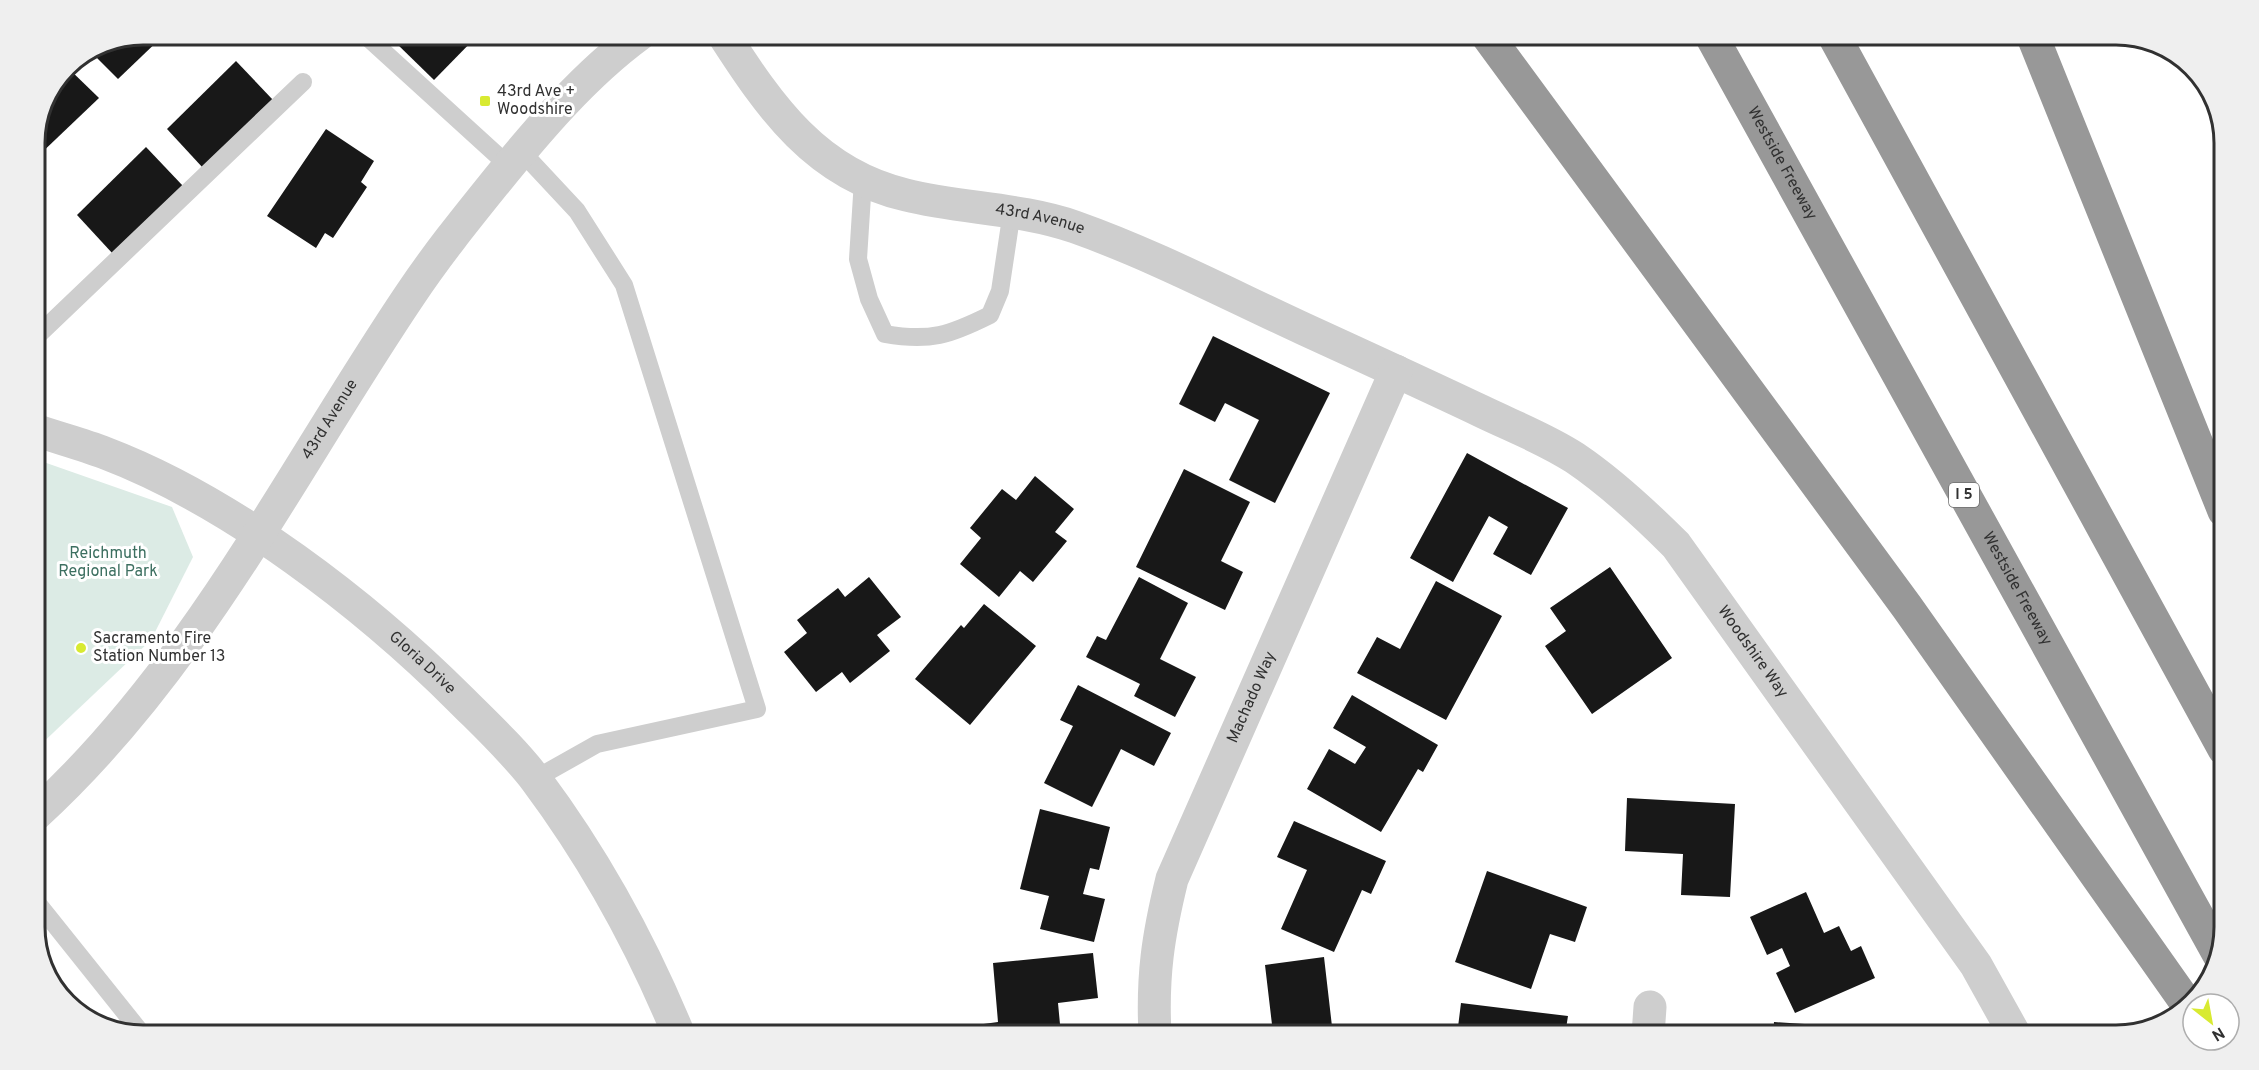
<svg xmlns="http://www.w3.org/2000/svg" width="2259" height="1070" font-family="Overpass,sans-serif">
  <style>
    .green { fill: #dcebe5 }
    .building { fill: #181818 }
    .lines { fill: none; stroke-linecap: round; stroke-linejoin: round }
    .service { stroke: #cecece; stroke-width: 18 }
    .minor { stroke: #cecece; stroke-width: 33 }
    .tertiary { stroke: #cecece; stroke-width: 33 }
    .motorway { stroke: #989898; stroke-width: 33 }
    .poi-dot { fill: #d8ea31; stroke: #fff; stroke-width: 2 }
    .labels { text-anchor: middle; dominant-baseline: central; stroke-width: 6; stroke-linejoin: round; paint-order: stroke }
    .shield { fill: #fff; stroke: #6f6f6f; stroke-width: 1.5 }
    .shield-label { font-size: 15px; font-weight: bold; fill: #313131 }
    .poi-label { font-size: 16px; fill: #313131; stroke: #fff; text-anchor: start }
    .street-label { font-size: 16px; fill: #313131; stroke: #fff }
    .park-label { font-size: 16px; fill: #3c6f60; stroke: #fff }
    .rim { fill: none; stroke: #313131; stroke-width: 3 }
  </style>
  <rect width="100%" height="100%" fill="#fff"/>
  <polygon class="green" points="35,459 172,507 193,557 151,640 35,750"/>
  <g class="building">
    <polygon points="143,34 165,34 118,79 90,51 102,43"/>
    <polygon points="403,34 479,34 434,80 395,42"/>
    <polygon points="236,61 273,100 203,168 167,129"/>
    <polygon points="66,66 99,98 35,159 35,136"/>
    <polygon points="326,129 374,161 361,182 367,187 333,238 325,233 316,248 267,216"/>
    <polygon points="146,147 183,186 113,254 77,215"/>
    <polygon points="1213,336 1330,393 1275,503 1229,480 1259,420 1225,403 1215,422 1179,404"/>
    <polygon points="1467,453 1568,508 1531,575 1493,554 1508,527 1489,516 1453,582 1410,558"/>
    <polygon points="1184,469 1250,502 1221,561 1243,572 1225,610 1136,567"/>
    <polygon points="1035,476 1074,509 1055,532 1067,541 1033,582 1020,571 999,597 960,564 981,538 970,528 1002,489 1016,500"/>
    <polygon points="1610,567 1672,658 1592,714 1545,646 1566,631 1550,608"/>
    <polygon points="869,577 901,617 877,635 890,651 850,683 842,672 816,692 784,652 807,633 797,620 838,588 845,597"/>
    <polygon points="1139,577 1188,603 1160,659 1196,677 1175,717 1134,696 1140,684 1086,657 1097,636 1106,640"/>
    <polygon points="1436,581 1502,616 1446,720 1357,673 1377,637 1400,649"/>
    <polygon points="984,604 1036,646 970,725 915,679 961,625 964,628"/>
    <polygon points="1078,685 1171,733 1154,766 1121,749 1092,807 1044,783 1073,726 1060,720"/>
    <polygon points="1352,695 1438,745 1423,772 1418,769 1381,832 1307,789 1329,749 1355,764 1366,747 1333,728"/>
    <polygon points="1627,798 1735,804 1730,897 1681,895 1683,854 1625,851"/>
    <polygon points="1040,809 1110,827 1099,870 1090,868 1083,894 1105,899 1094,942 1040,929 1049,896 1020,889"/>
    <polygon points="1294,821 1386,861 1371,894 1362,890 1334,952 1281,929 1307,870 1277,857"/>
    <polygon points="1487,871 1587,907 1575,942 1550,934 1531,989 1455,962"/>
    <polygon points="1806,892 1824,933 1839,926 1851,951 1861,946 1875,978 1795,1013 1776,973 1790,966 1782,948 1767,955 1750,917"/>
    <polygon points="1093,953 1098,998 1058,1003 1061,1035 971,1035 969,1026 998,1022 993,963"/>
    <polygon points="1324,957 1333,1035 1266,1035 1273,1033 1265,965"/>
    <polygon points="1461,1003 1568,1016 1565,1035 1457,1035"/>
    <polygon points="1774,1022 1820,1025 1819,1035 1773,1035"/>
  </g>
  <g class="lines">
    <g class="service">
      <polyline points="364,34 509,166"/>
      <polyline points="521,151 577,211 624,285 757,709 597,744 535,779"/>
      <path d="M863,180L858,259L869,299L885,334C930,342 950,335 990,315L1000,291L1012,211"/>
      <polyline points="35,338 303,82"/>
      <polyline points="35,900 143,1035"/>
    </g>
    <g class="minor">
      <path id="s1" d="M723,34C770,107 816,174 906,195C962,209 1020,208 1075,227C1154,255 1228,294 1304,329C1363,356 1422,383 1481,411C1512,426 1546,439 1575,458C1612,483 1645,514 1676,545L1976,965L2015,1035"/>
      <path id="s2" d="M1155,1035C1152,976 1158,936 1172,879L1396,371"/>
      <polyline points="1648,1035 1650,1007"/>
    </g>
    <g class="tertiary">
      <path id="s3" d="M35,430C58,438 82,444 105,453C231,501 366,605 461,700C486,725 514,751 536,780C595,859 642,945 679,1035"/>
      <path id="s4" d="M35,815C195,669 290,473 410,295C436,256 465,220 494,184C537,131 584,75 640,34"/>
    </g>
    <g class="motorway">
      <polyline points="1486,34 1907,607 2187,1004"/>
      <path id="s5" d="M1710,34L2219,955"/>
      <polyline points="1833,34 2224,749"/>
      <polyline points="2032,34 2224,511"/>
    </g>
  </g>
  <g class="poi-dot">
    <rect x="479" y="95" width="12" height="12" rx="3"/>
    <circle cx="81" cy="648" r="6"/>
  </g>
  <g class="labels">
    <rect class="shield" x="1949" y="483" width="30" height="24" rx="4.5"/>
    <g class="shield-label">
      <text x="1964" y="495">I 5</text>
    </g>
    <g class="poi-label">
      <text x="497" y="92">43rd Ave +<tspan x="497" dy="18">Woodshire</tspan></text>
      <text x="93" y="639">Sacramento Fire<tspan x="93" dy="18">Station Number 13</tspan></text>
    </g>
    <g class="street-label">
      <text stroke="none"><textPath href="#s5" startOffset="148">Westside Freeway</textPath></text>
      <text stroke="none"><textPath href="#s1" startOffset="387">43rd Avenue</textPath></text>
      <text stroke="none"><textPath href="#s4" startOffset="495">43rd Avenue</textPath></text>
      <text stroke="none"><textPath href="#s5" startOffset="634">Westside Freeway</textPath></text>
      <text stroke="none"><textPath href="#s1" startOffset="1239">Woodshire Way</textPath></text>
      <text stroke="none"><textPath href="#s3" startOffset="456">Gloria Drive</textPath></text>
      <text stroke="none"><textPath href="#s2" startOffset="356">Machado Way</textPath></text>
    </g>
    <g class="park-label">
      <text x="108" y="554">Reichmuth<tspan x="108" dy="18">Regional Park</tspan></text>
    </g>
  </g>
  <path d="M0 0H2259V1070H0ZM143 45H2116A98 98 0 0 1 2214 143V927A98 98 0 0 1 2116 1025H143A98 98 0 0 1 45 927V143A98 98 0 0 1 143 45Z" fill="#efefef" fill-rule="evenodd"/>
  <path class="rim" d="M143 45H2116A98 98 0 0 1 2214 143V927A98 98 0 0 1 2116 1025H143A98 98 0 0 1 45 927V143A98 98 0 0 1 143 45Z"/>
  <g transform="translate(2211 1022) rotate(149)"><circle r="28" fill="#ffffff" stroke="#adadad" stroke-width="1.5"/>
  <path d="M0-4.5L10 22L0 15L-10 22Z" fill="#d8ea31"/>
  <text y="-9" font-size="16" font-weight="bold" text-anchor="middle" fill="#313131">N</text>
  </g>
</svg>
